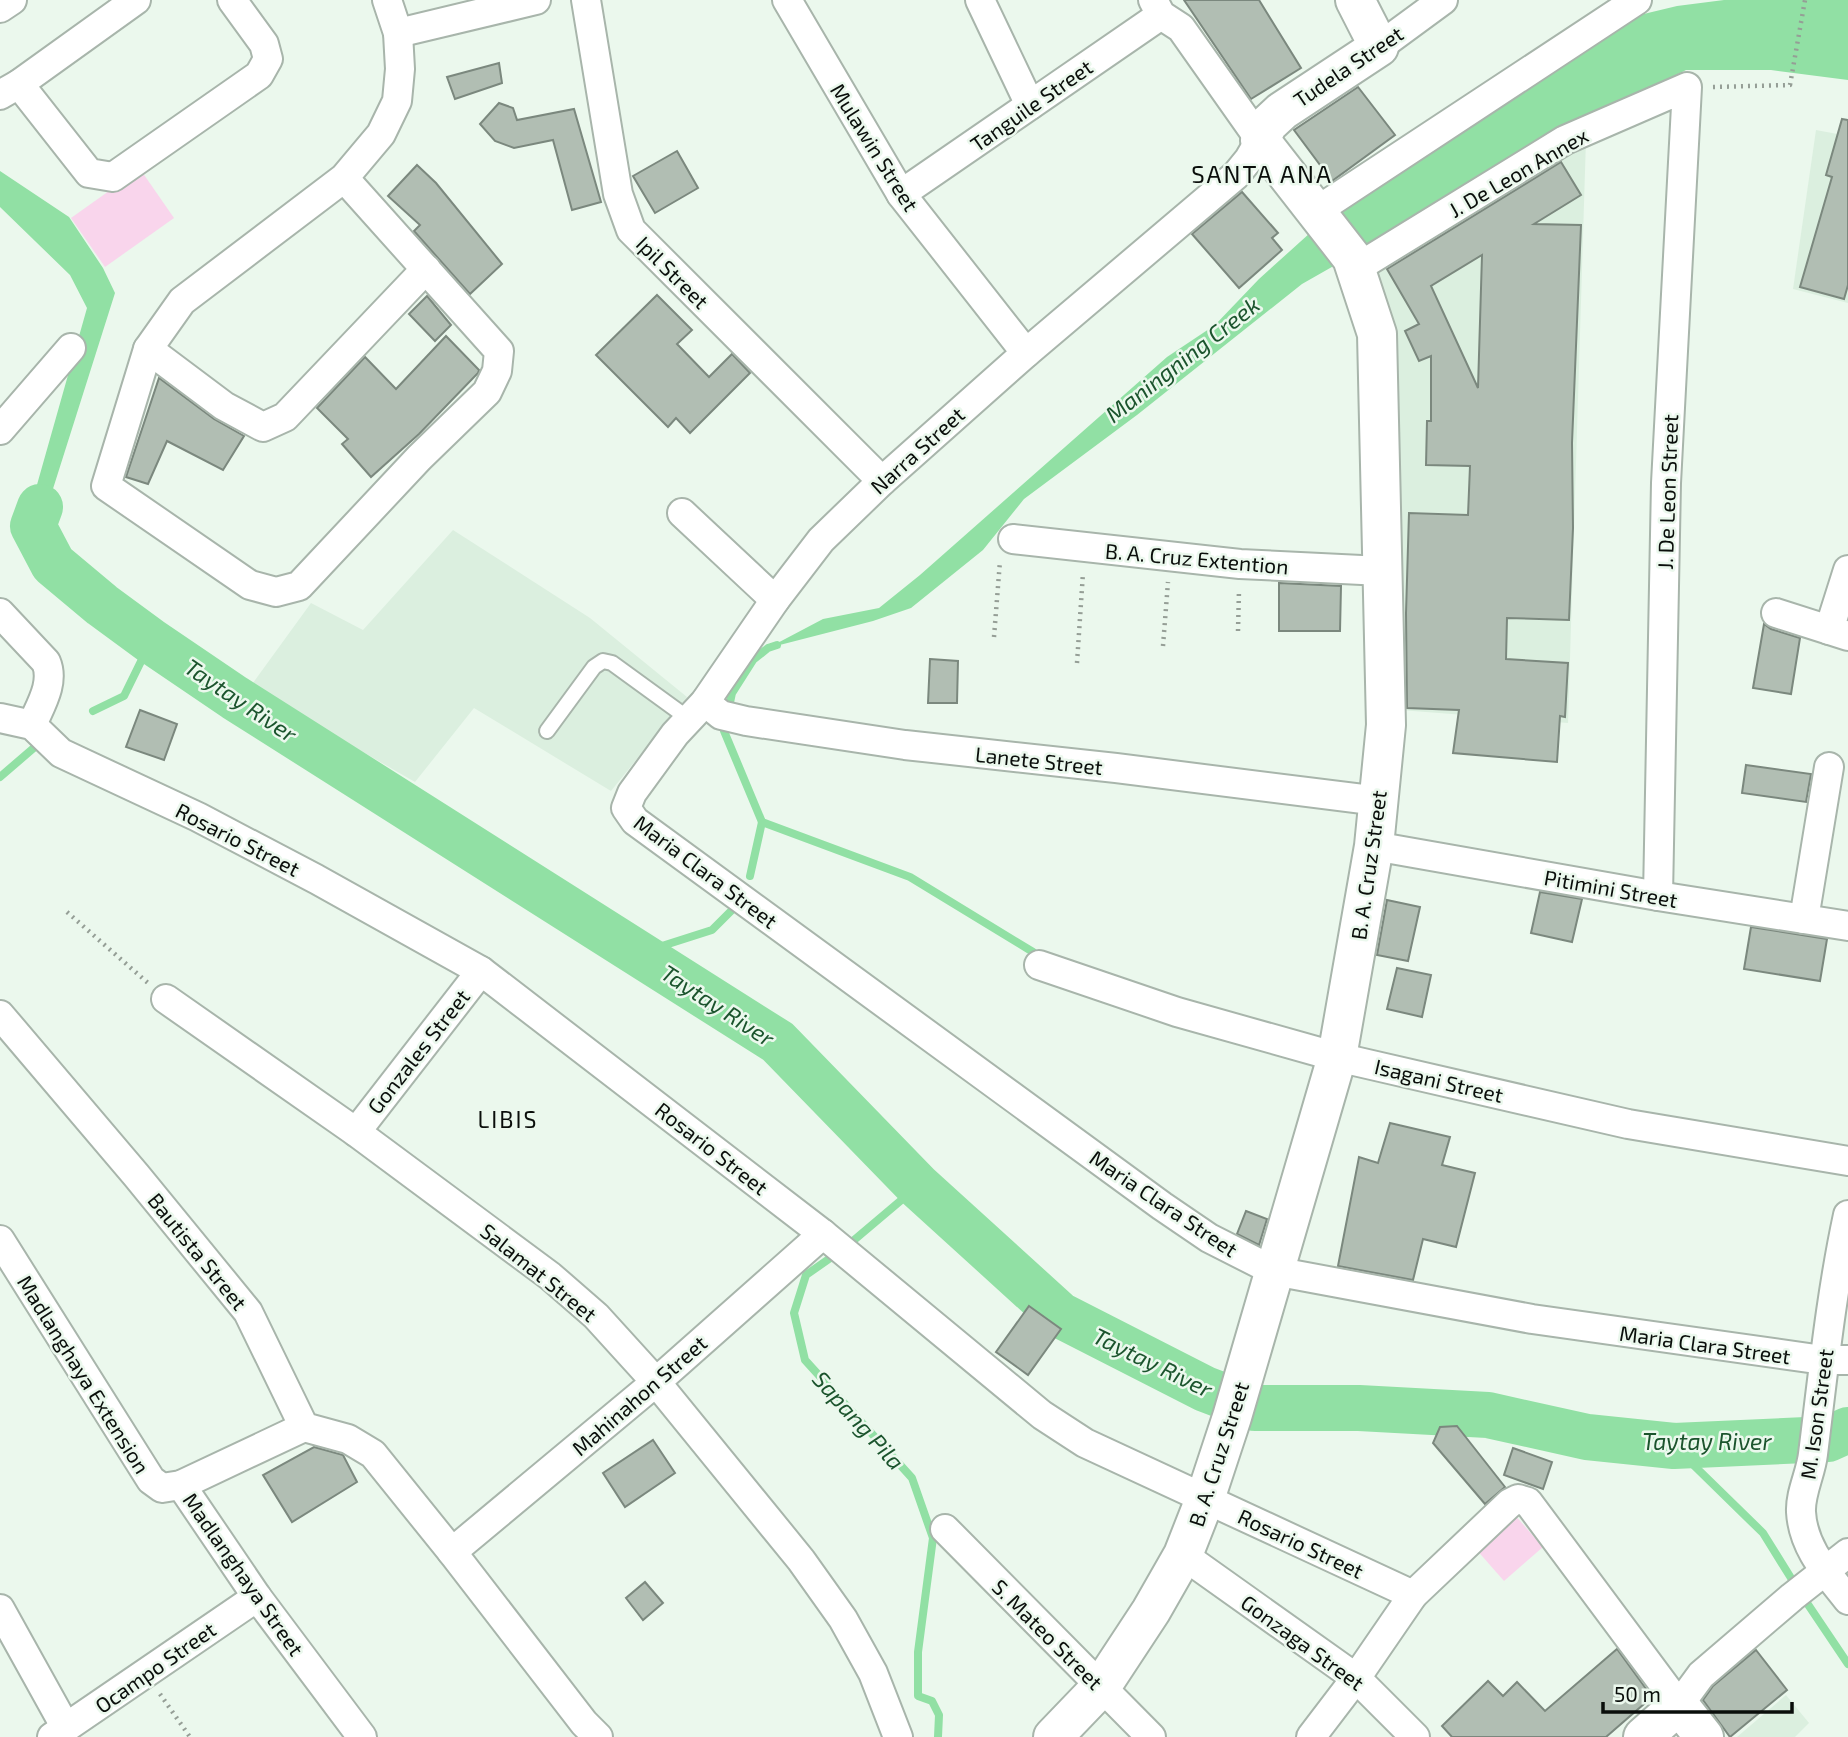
<svg xmlns="http://www.w3.org/2000/svg" width="1848" height="1737" font-family="'Exo 2',sans-serif">
  <style>
    .built { fill: #dbefdf }
    .green { fill: #f9d5ec }
    .water { fill: #91e0a4 }
    .lines { fill: none; stroke-linecap: round; stroke-linejoin: round }
    .stream { stroke: #91e0a4; stroke-width: 8 }
    .river { stroke: #91e0a4; stroke-width: 46 }
    .building { fill: #b1beb3; stroke: #7b887e; stroke-width: 2; fill-rule: evenodd }
    .lane-casing { stroke: #a8b5ab; stroke-width: 18 }
    .street-casing { stroke: #a8b5ab; stroke-width: 32 }
    .secondary-casing { stroke: #a8b5ab; stroke-width: 42 }
    .path { stroke: #959e96; stroke-width: 4.5; stroke-dasharray: 2 5; stroke-linecap: butt }
    .lane { stroke: #fff; stroke-width: 14 }
    .street { stroke: #fff; stroke-width: 28 }
    .secondary { stroke: #fff; stroke-width: 38 }
    .labels { text-anchor: middle; dominant-baseline: central; stroke-width: 5; stroke-linejoin: round; paint-order: stroke }
    .street-label { font-size: 21px; fill: #0a0e0b; stroke: #ebf8ed }
    .water-label { font-size: 23px; font-style: italic; fill: #1b542d; stroke: #ebf8ed }
    .neighbourhood-label { font-size: 23px; letter-spacing: 2px; fill: #0a0e0b; stroke: #ebf8ed }
    .quarter-label { font-size: 24px; letter-spacing: 2px; fill: #0a0e0b; stroke: #ebf8ed }
  </style>
  <rect width="100%" height="100%" fill="#ebf8ed"/>
  <g class="built">
    <polygon points="1816,130 1848,136 1848,303 1793,289"/>
    <polygon points="1586,139 1568,723 1400,710 1370,267"/>
    <polygon points="453,530 590,618 687,697 611,791 474,708 415,782 250,687 311,603 363,630"/>
    <polygon points="1786,1695 1809,1723 1795,1737 1737,1737"/>
  </g>
  <g class="green">
    <polygon points="140,169 174,218 105,267 71,218"/>
    <polygon points="1514,1514 1543,1547 1504,1581 1475,1548"/>
  </g>
  <g class="water">
    <polygon points="1724,0 1848,0 1848,80 1771,70 1686,70 1604,112 1302,284 1137,415 1024,499 983,550 911,608 873,621 768,648 823,619 879,608 920,575 1167,357 1215,325 1259,279 1341,205 1627,18 1677,6"/>
    <polygon points="0,171 69,217 103,268 115,293 45,514 44,538 53,564 38,548 27,520 87,308 70,275 0,207"/>
  </g>
  <g class="lines">
    <g class="stream">
      <polyline points="93,711 124,696 151,641"/>
      <polyline points="0,777 36,746"/>
      <polyline points="762,822 910,877 1033,952"/>
      <polyline points="750,876 762,822 724,731 732,693 753,660 768,648 777,645"/>
      <polyline points="640,953 712,930 736,906"/>
      <polyline points="847,1246 918,1186"/>
      <polyline points="836,1254 806,1275 794,1313 805,1360 912,1478 933,1538 918,1652 918,1696 932,1701 939,1715 938,1737"/>
      <polyline points="1674,1446 1763,1533 1791,1578"/>
      <polyline points="1807,1603 1848,1664"/>
    </g>
    <polyline class="river" points="40,507 33,526 53,564 102,605 151,641 235,698 778,1042 918,1186 1060,1315 1205,1389 1255,1408 1359,1408 1488,1415 1587,1437 1674,1446 1828,1439 1848,1430"/>
  </g>
  <g class="building">
    <polygon points="1184,0 1259,0 1301,68 1251,99"/>
    <polygon points="499,63 502,83 455,99 447,77"/>
    <polygon points="1358,87 1395,135 1332,181 1294,130"/>
    <polygon points="499,103 513,108 517,120 574,109 601,202 572,210 553,140 514,148 495,141 480,124"/>
    <polygon points="1842,119 1848,120 1848,285 1844,299 1800,287 1832,177 1826,175"/>
    <polygon points="677,151 698,188 655,213 633,176"/>
    <path d="M1561,162L1581,195L1534,224L1581,225L1572,443L1573,528L1569,620L1507,618L1506,659L1568,663L1565,717L1560,716L1557,762L1453,753L1459,710L1407,708L1406,613L1409,513L1468,515L1470,466L1426,465L1427,421H1431V356L1419,361L1405,331L1419,324L1387,269ZM1482,255L1478,388L1431,286Z"/>
    <polygon points="417,165 436,183 502,264 470,294 414,231 420,225 388,196"/>
    <polygon points="1242,192 1278,233 1272,238 1282,250 1239,288 1192,234"/>
    <polygon points="657,295 692,330 677,344 709,377 732,354 750,373 690,433 676,418 668,427 596,355"/>
    <polygon points="427,296 451,325 435,341 409,314"/>
    <polygon points="446,336 479,370 478,373 419,434 371,477 342,444 348,439 317,408 365,357 396,389"/>
    <polygon points="159,378 214,419 244,436 223,470 167,441 148,484 126,477"/>
    <polygon points="1279,583 1341,586 1340,631 1279,631"/>
    <polygon points="1764,624 1771,629 1800,638 1791,694 1753,688"/>
    <polygon points="930,659 958,661 957,703 928,703"/>
    <polygon points="140,710 177,724 164,760 126,747"/>
    <polygon points="1746,765 1811,774 1806,802 1742,793"/>
    <polygon points="1540,892 1582,899 1572,942 1531,933"/>
    <polygon points="1387,900 1420,907 1408,961 1377,955"/>
    <polygon points="1751,927 1827,939 1820,981 1744,969"/>
    <polygon points="1397,968 1431,975 1422,1017 1387,1009"/>
    <polygon points="1390,1123 1450,1137 1442,1165 1475,1173 1456,1247 1423,1239 1413,1280 1338,1266 1359,1157 1378,1163"/>
    <polygon points="1246,1211 1267,1219 1259,1245 1237,1234"/>
    <polygon points="1029,1306 1061,1329 1028,1375 996,1352"/>
    <polygon points="1457,1426 1505,1487 1485,1504 1433,1443 1440,1427"/>
    <polygon points="653,1440 675,1473 625,1507 603,1473"/>
    <polygon points="314,1447 343,1455 357,1482 292,1522 263,1475"/>
    <polygon points="1513,1448 1552,1462 1543,1489 1504,1475"/>
    <polygon points="645,1582 663,1603 643,1620 626,1598"/>
    <polygon points="1617,1649 1652,1697 1606,1737 1452,1737 1442,1726 1488,1681 1503,1696 1517,1682 1545,1711"/>
    <polygon points="1756,1650 1787,1690 1730,1737 1703,1700 1713,1686"/>
  </g>
  <g class="lines">
    <g class="lane-casing">
      <polyline id="lane" points="547,731 594,667 603,661 612,663 689,719"/>
    </g>
    <g class="street-casing">
      <g id="street">
        <polyline points="586,0 618,194 631,230 882,481"/>
        <polyline points="787,0 901,194 1026,353"/>
        <polyline points="980,0 1030,105"/>
        <polyline points="1153,0 1161,15 1181,28 1260,140 1249,159 1236,175 1026,353 882,481 821,540 775,600 705,702 675,734 632,793 626,808 635,821 1162,1206 1209,1238 1274,1271 1532,1319 1823,1360 1848,1360"/>
        <polyline points="0,8 12,0"/>
        <polyline points="398,33 536,0"/>
        <polyline points="1379,47 1443,0"/>
        <polyline points="19,84 89,173 113,177 259,75 268,59 264,44 232,0"/>
        <polyline points="0,95 19,84 136,0"/>
        <polyline points="344,178 499,351 497,371 487,392 419,458 299,586 276,592 250,585 106,486 148,349 182,301 344,178 381,134 397,101 400,69 398,33 387,0"/>
        <polyline points="901,194 1161,15"/>
        <polyline points="1315,212 1637,0"/>
        <polyline points="1355,269 1565,140 1687,87 1666,483 1658,896"/>
        <polyline points="148,349 224,406 263,427 285,417 426,269"/>
        <polyline points="0,430 71,348"/>
        <polyline points="682,513 775,600"/>
        <polyline points="1013,539 1240,564 1382,571"/>
        <path d="M0,613L46,662C55,683 40,706 32,725"/>
        <polyline points="1776,613 1848,636"/>
        <polyline points="1829,630 1848,570"/>
        <polyline points="705,702 721,715 746,721 905,745 1116,768 1379,801"/>
        <polyline points="0,718 32,725 61,753 198,817 316,879 481,971 823,1234 1042,1415 1085,1443 1413,1595"/>
        <polyline points="1374,846 1658,896 1848,926"/>
        <polyline points="1804,919 1829,767"/>
        <polyline points="1039,965 1177,1012 1337,1057 1628,1124 1848,1161"/>
        <polyline points="166,999 356,1132 550,1276 596,1316 656,1382 801,1560 843,1619 873,1673 898,1737"/>
        <polyline points="0,1015 136,1175 248,1312 304,1427 348,1439 373,1454 452,1552 584,1723 598,1737"/>
        <polyline points="356,1132 481,971"/>
        <path d="M1848,1215C1831,1294 1823,1374 1813,1454C1811,1473 1800,1493 1801,1512C1803,1548 1827,1573 1848,1600"/>
        <polyline points="0,1240 151,1480 162,1488 181,1485 304,1427"/>
        <polyline points="181,1485 257,1597 362,1737"/>
        <polyline points="945,1529 1151,1737"/>
        <polyline points="452,1552 656,1382 823,1234"/>
        <polyline points="1183,1555 1356,1678 1415,1737"/>
        <polyline points="0,1609 66,1728"/>
        <polyline points="52,1737 257,1597"/>
        <polyline points="1311,1737 1356,1678 1413,1595 1510,1503 1518,1499 1528,1502 1679,1705 1701,1675 1792,1597 1848,1553"/>
      </g>
    </g>
    <g class="secondary-casing">
      <g id="secondary">
        <polyline points="1053,1737 1101,1687 1151,1611 1183,1555 1205,1499 1232,1417 1337,1057 1374,846 1386,725 1377,334 1352,258 1260,140 1268,124 1282,111 1379,47 1355,0"/>
        <polyline points="1643,1737 1679,1705 1704,1737"/>
      </g>
    </g>
    <g class="path">
      <polyline points="1713,87 1790,85 1805,0"/>
      <polyline points="1238,631 1239,590"/>
      <polyline points="994,637 1000,561"/>
      <polyline points="1163,646 1168,582"/>
      <polyline points="1077,663 1083,573"/>
      <polyline points="67,912 148,983"/>
      <polyline points="160,1694 190,1737"/>
    </g>
    <use href="#lane" class="lane"/>
    <use href="#street" class="street"/>
    <use href="#secondary" class="secondary"/>
  </g>
  <g class="labels">
    <g class="street-label">
      <text transform="translate(1348 66) rotate(-34)">Tudela Street</text>
      <text transform="translate(1031 105) rotate(-35)">Tanguile Street</text>
      <text transform="translate(875 147) rotate(58)">Mulawin Street</text>
      <text transform="translate(1518 172) rotate(-30)">J. De Leon Annex</text>
      <text transform="translate(673 272) rotate(45)">Ipil Street</text>
      <text transform="translate(917 450) rotate(-42)">Narra Street</text>
      <text transform="translate(1667 492) rotate(-88)">J. De Leon Street</text>
      <text transform="translate(1197 558) rotate(5)">B. A. Cruz Extention</text>
      <text transform="translate(1039 760) rotate(6)">Lanete Street</text>
      <text transform="translate(238 839) rotate(27)">Rosario Street</text>
      <text transform="translate(1368 865) rotate(-82)">B. A. Cruz Street</text>
      <text transform="translate(706 871) rotate(37)">Maria Clara Street</text>
      <text transform="translate(1611 888) rotate(10)">Pitimini Street</text>
      <text transform="translate(418 1051) rotate(-52)">Gonzales Street</text>
      <text transform="translate(1439 1080) rotate(13)">Isagani Street</text>
      <text transform="translate(712 1148) rotate(38)">Rosario Street</text>
      <text transform="translate(1164 1203) rotate(34)">Maria Clara Street</text>
      <text transform="translate(198 1251) rotate(51)">Bautista Street</text>
      <text transform="translate(539 1272) rotate(39)">Salamat Street</text>
      <text transform="translate(1705 1344) rotate(8)">Maria Clara Street</text>
      <text transform="translate(84 1374) rotate(58)">Madlanghaya Extension</text>
      <text transform="translate(639 1395) rotate(-41)">Mahinahon Street</text>
      <text transform="translate(1816 1414) rotate(-82)">M. Ison Street</text>
      <text transform="translate(1218 1454) rotate(-72)">B. A. Cruz Street</text>
      <text transform="translate(1301 1543) rotate(25)">Rosario Street</text>
      <text transform="translate(244 1574) rotate(55)">Madlanghaya Street</text>
      <text transform="translate(1048 1634) rotate(45)">S. Mateo Street</text>
      <text transform="translate(1303 1642) rotate(36)">Gonzaga Street</text>
      <text transform="translate(155 1667) rotate(-35)">Ocampo Street</text>
    </g>
    <g class="water-label">
      <text transform="translate(1182 359) rotate(-38)">Maningning Creek</text>
      <text transform="translate(241 700) rotate(34)">Taytay River</text>
      <text transform="translate(718 1005) rotate(33)">Taytay River</text>
      <text transform="translate(1153 1362) rotate(26)">Taytay River</text>
      <text transform="translate(859 1420) rotate(48)">Sapang Pila</text>
      <text x="1707" y="1441">Taytay River</text>
    </g>
    <g class="neighbourhood-label">
      <text x="508" y="1119">LIBIS</text>
    </g>
    <g class="quarter-label">
      <text x="1262" y="173">SANTA ANA</text>
    </g>
  </g>
  <path d="M1603 1702v10h189v-10" fill="none" stroke="#0a0e0b" stroke-width="3.5"/>
  <text x="1614" y="1702" font-size="21" fill="#0a0e0b" stroke="#ebf8ed" stroke-width="5" paint-order="stroke">50 m</text>
</svg>
